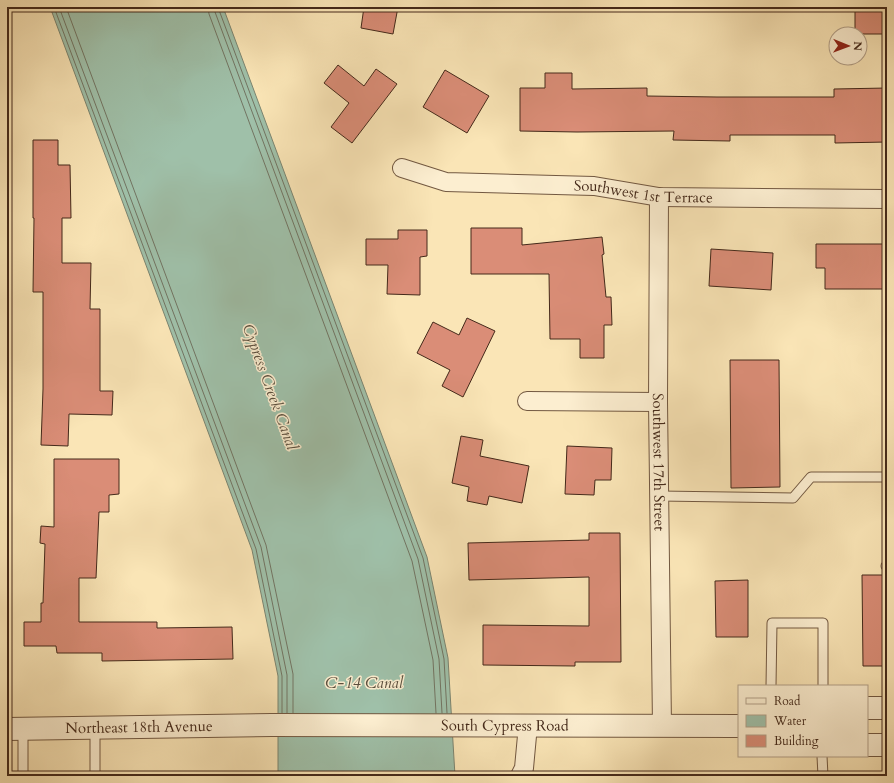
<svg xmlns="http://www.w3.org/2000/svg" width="894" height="783" font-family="Cardo,serif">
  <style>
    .water { fill: #9fc0a9; stroke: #7b8470 }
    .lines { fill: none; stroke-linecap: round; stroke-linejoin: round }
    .shore { stroke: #727462; stroke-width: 1 }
    .building { fill: #da8d77; stroke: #44291a }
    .service-casing { stroke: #725841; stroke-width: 11 }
    .minor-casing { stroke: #725841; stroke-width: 20 }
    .tertiary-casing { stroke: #725841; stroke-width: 24 }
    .service { stroke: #fceed0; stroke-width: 9 }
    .minor { stroke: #fceed0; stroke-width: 18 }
    .tertiary { stroke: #fceed0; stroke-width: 22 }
    .labels { text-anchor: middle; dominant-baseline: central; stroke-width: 3; stroke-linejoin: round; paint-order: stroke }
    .street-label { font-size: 15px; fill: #44291a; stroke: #fceed0 }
    .water-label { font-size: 16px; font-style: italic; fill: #5b4f3e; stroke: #fceed0 }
  </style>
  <rect width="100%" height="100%" fill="#fae5b6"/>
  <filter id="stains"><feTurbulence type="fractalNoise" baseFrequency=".005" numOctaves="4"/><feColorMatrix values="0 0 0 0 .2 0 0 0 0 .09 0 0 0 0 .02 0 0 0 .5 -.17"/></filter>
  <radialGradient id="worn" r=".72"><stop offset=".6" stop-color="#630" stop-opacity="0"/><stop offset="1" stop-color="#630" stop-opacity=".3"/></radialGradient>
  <polygon class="water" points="50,7 223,7 427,557 448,658 455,776 278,776 278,676 252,550"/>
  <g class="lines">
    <g class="shore">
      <polyline points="54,7 256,549 282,676 282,713"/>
      <polyline points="59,7 261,547 287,675 287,713"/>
      <polyline points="66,7 266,545 293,674 293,713"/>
      <polyline points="208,7 209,14 412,561 433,660 436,713"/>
      <polyline points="214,7 215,12 418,559 439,659 442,713"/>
      <polyline points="219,7 219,10 423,558 444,659 447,713"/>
    </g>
  </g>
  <g class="building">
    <polygon points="364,7 398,7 393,34 361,28"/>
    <rect x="855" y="7" width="32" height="27"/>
    <polygon points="338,65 364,86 376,69 397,84 352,143 331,127 349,103 324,83"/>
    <polygon points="445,70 489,96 467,133 423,107"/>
    <polygon points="545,73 572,73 572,89 647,88 647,96 717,97 834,97 834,89 887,88 887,142 835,143 835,135 730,135 730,141 673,140 674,131 577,132 520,131 520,88 545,88"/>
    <polygon points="33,140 58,140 58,165 70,165 71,218 62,218 62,263 91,263 90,309 100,309 100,391 113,391 112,415 69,414 68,446 41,445 43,389 43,292 33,292 34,218 33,218"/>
    <polygon points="471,228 522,228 522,245 602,237 604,254 602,255 606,297 611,297 612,325 604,325 604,358 580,358 580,339 550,339 549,274 471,274"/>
    <polygon points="398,230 427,230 427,256 420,257 420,295 387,294 388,265 366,265 366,239 398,239"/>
    <polygon points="816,244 887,244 887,289 825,289 825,268 816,268"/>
    <polygon points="711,249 773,253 771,290 709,286"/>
    <polygon points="467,318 495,331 463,397 442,386 450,370 417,353 433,322 459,335"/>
    <polygon points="730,360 779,360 780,487 731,488"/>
    <polygon points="461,436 483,440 480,456 529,466 522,503 489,496 487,505 467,501 469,487 452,483"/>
    <polygon points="567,446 612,448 611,480 595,480 594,495 565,494"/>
    <polygon points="54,459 119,459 119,494 109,495 109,512 99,512 96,578 79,578 79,622 157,622 157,628 232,627 233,659 102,661 102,653 57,653 56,646 24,646 24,622 41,622 41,603 43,603 45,544 40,543 41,526 54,527"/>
    <polygon points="589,533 620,533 621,662 575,662 575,666 483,665 483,625 589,626 589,577 469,580 468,543 589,540"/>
    <polygon points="862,575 885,575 885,599 887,599 887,666 863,666"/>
    <polygon points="748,580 748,637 716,637 715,581"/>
  </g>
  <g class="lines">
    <g class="service-casing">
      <g id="service">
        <polyline points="659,496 793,498 811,477 887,477"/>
        <polyline points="886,566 887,566"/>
        <polyline points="771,686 772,623 823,623 823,686"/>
        <polyline points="822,756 823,776"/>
        <polyline points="23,776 23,729"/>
        <polyline points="95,776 95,728"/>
      </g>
    </g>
    <g class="minor-casing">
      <g id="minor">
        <path id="s1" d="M402,168L446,182L594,186L659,197L887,199"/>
        <path id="s2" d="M659,197L658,402L662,726"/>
        <polyline points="527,401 658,402"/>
        <polyline points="520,776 524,768 528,725"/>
      </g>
    </g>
    <g class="tertiary-casing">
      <g id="tertiary">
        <polyline points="867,708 887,708"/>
        <path id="s3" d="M7,729L272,725L739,726"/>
        <polyline points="867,745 887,745"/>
      </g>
    </g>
    <use href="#service" class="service"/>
    <use href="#minor" class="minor"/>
    <use href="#tertiary" class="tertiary"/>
  </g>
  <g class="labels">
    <g class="street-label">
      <text stroke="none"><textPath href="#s1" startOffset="244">Southwest 1st Terrace</textPath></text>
      <text stroke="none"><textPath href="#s2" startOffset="265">Southwest 17th Street</textPath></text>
      <text stroke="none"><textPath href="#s3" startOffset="498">South Cypress Road</textPath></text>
      <text stroke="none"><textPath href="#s3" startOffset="132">Northeast 18th Avenue</textPath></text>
    </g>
    <g class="water-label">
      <text transform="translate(270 387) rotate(70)">Cypress Creek Canal</text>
      <text x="364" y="683">C-14 Canal</text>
    </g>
  </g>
  <rect width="894" height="783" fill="none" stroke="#fae5b6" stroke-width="24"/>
  <rect x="8" y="8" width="878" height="767" fill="none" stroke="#44291a" stroke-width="2"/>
  <rect x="12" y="12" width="870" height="759" fill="none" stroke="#44291a"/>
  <rect x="738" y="685" width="130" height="72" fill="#fceed0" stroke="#b29f87"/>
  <rect x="746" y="698" width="20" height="6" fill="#fceed0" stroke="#b29f87"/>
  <text x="774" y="705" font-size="12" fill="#44291a">Road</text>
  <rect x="746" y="715" width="20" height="12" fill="#9fc0a9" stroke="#b29f87"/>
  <text x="774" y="725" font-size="12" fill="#44291a">Water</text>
  <rect x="746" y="735" width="20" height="12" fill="#da8d77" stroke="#b29f87"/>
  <text x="774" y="745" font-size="12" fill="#44291a">Building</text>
  <g transform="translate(848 46) rotate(91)"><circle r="19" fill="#fceed0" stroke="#b29f87"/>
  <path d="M0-3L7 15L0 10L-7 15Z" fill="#8f2418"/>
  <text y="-6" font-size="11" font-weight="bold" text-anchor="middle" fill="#44291a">N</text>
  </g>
  <rect width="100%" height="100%" filter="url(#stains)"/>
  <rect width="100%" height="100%" fill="url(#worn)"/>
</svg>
